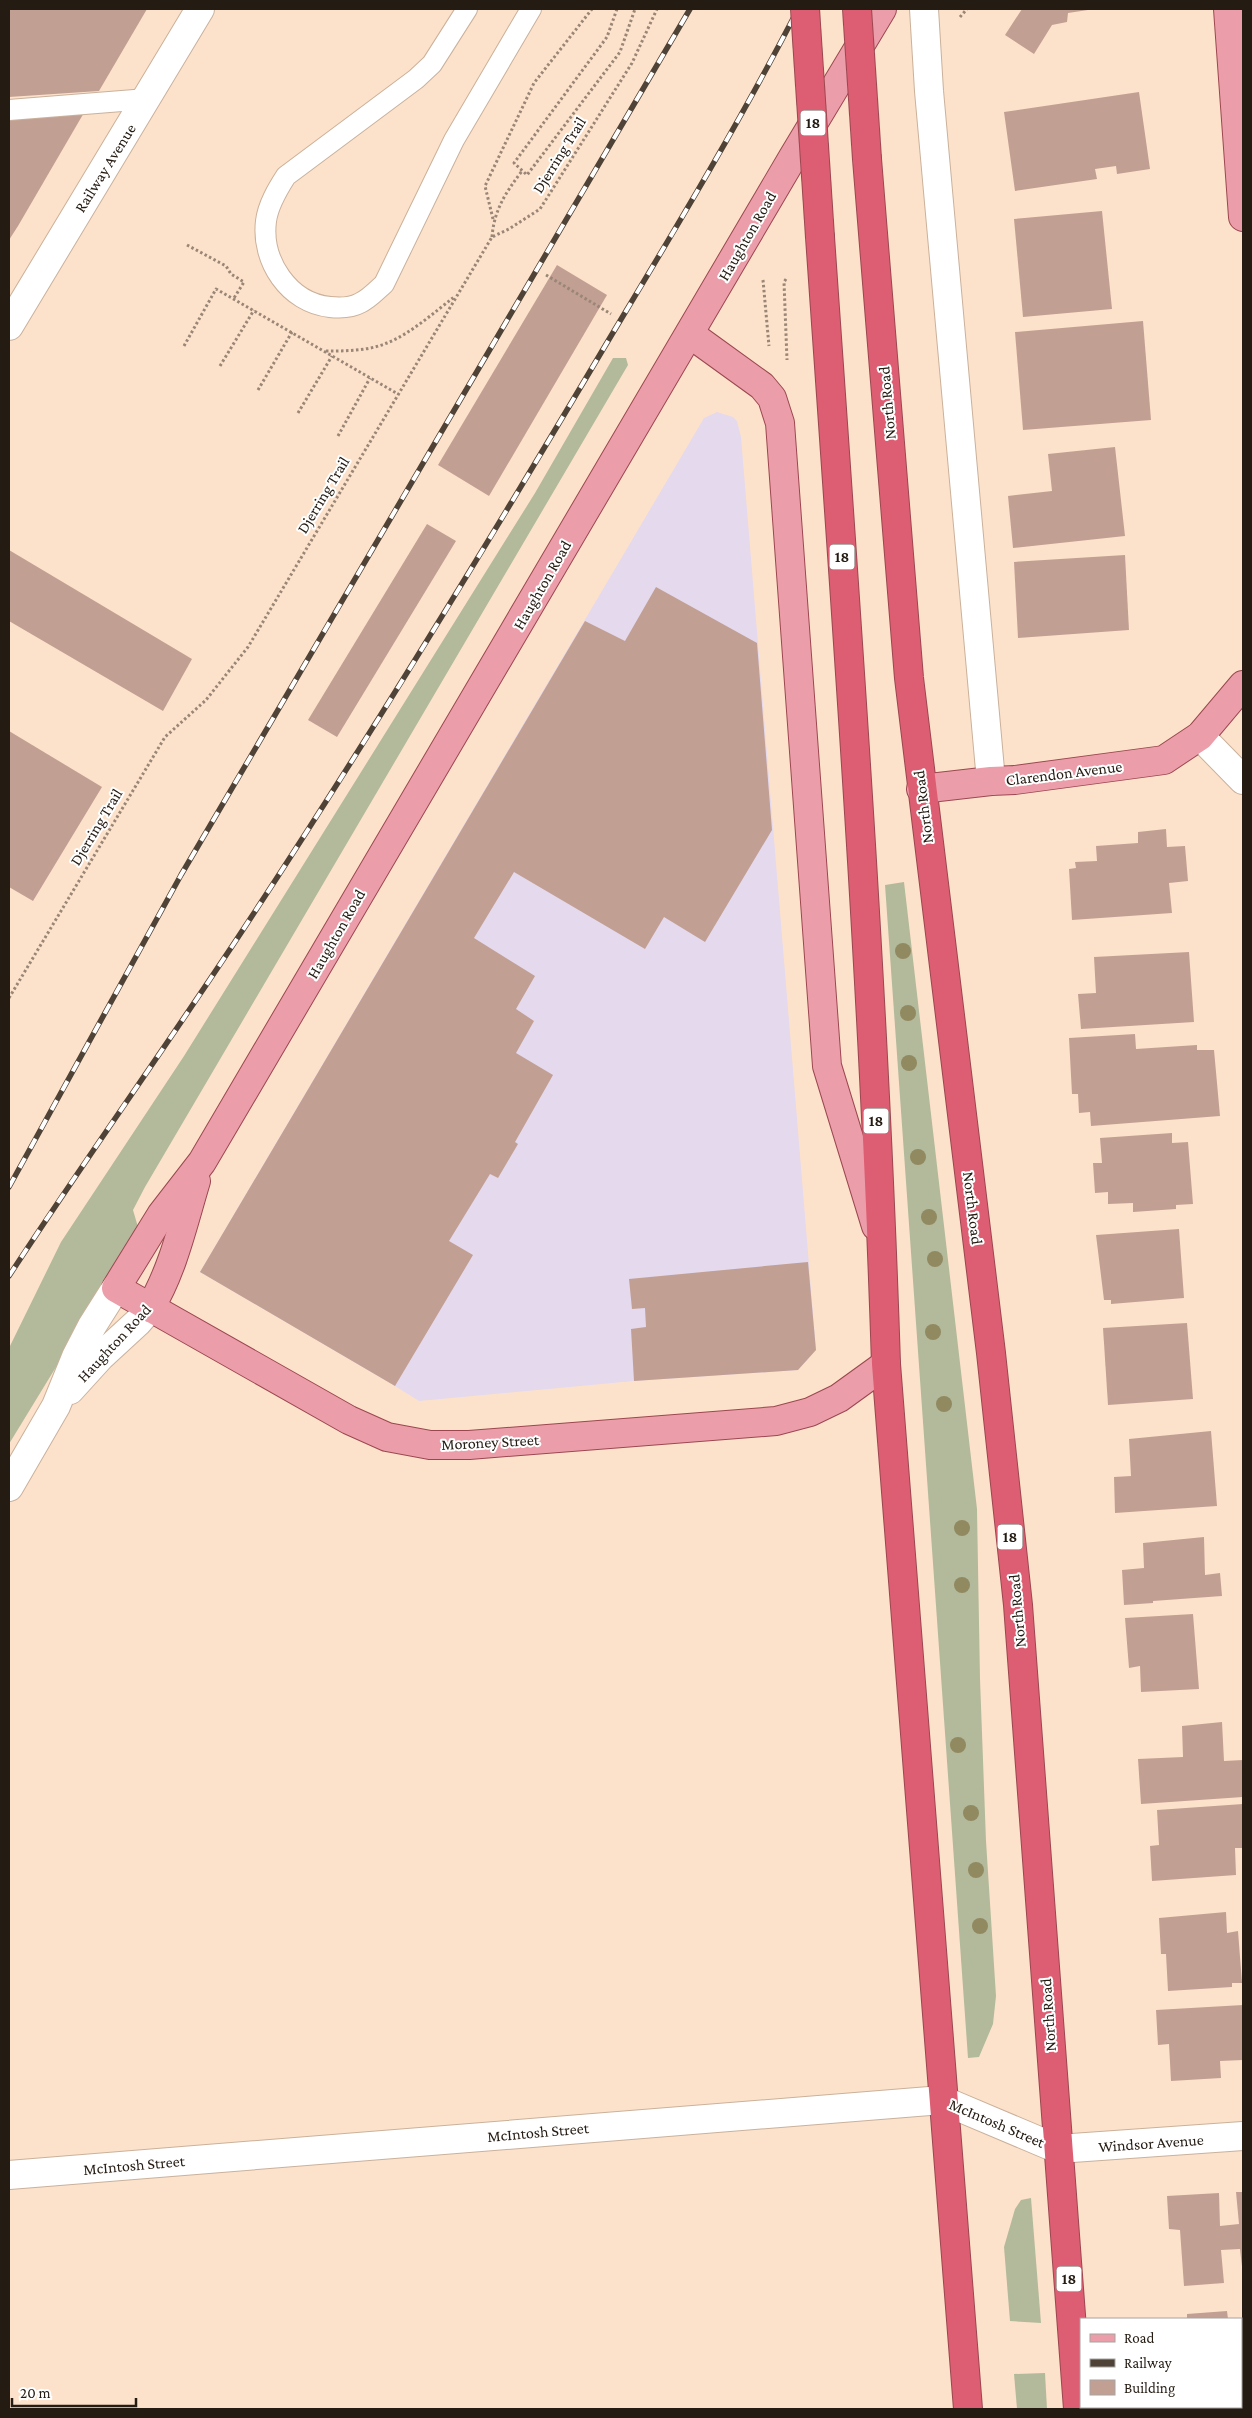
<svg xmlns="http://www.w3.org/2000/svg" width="1252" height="2418" font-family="'Crimson Pro',serif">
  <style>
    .commercial { fill: #e4d9ed }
    .grass { fill: #b3ba9c }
    .building { fill: #c29f93 }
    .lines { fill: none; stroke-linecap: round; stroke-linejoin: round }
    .lane-casing { stroke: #cab19b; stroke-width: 22 }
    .street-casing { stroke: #cab19b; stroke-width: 30 }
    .secondary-casing { stroke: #cab19b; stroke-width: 30 }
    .primary-casing { stroke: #9c4750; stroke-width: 30 }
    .highway-casing { stroke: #9c4750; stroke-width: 30 }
    .path { stroke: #998676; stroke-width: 3; stroke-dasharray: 2.5 2.5; stroke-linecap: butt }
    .lane { stroke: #fff; stroke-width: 20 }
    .street { stroke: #fff; stroke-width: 28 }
    .secondary { stroke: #fff; stroke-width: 28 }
    .primary { stroke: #eb9eaa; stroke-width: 28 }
    .highway { stroke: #dd5e72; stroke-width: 28 }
    .rail-casing { stroke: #4f4236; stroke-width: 5.5 }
    .rail { stroke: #fff; stroke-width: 4; stroke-dasharray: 11; stroke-linecap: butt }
    .highway-bridge-casing { stroke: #9c4750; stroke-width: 30; stroke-linecap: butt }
    .highway-bridge { stroke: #dd5e72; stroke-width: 28 }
    .tree { fill: #918960 }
    .labels { text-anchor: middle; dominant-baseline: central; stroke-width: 4; stroke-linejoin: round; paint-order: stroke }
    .shield { fill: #fff; stroke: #665f59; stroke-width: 1 }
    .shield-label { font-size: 15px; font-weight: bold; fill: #241b12 }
    .street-label { font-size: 16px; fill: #241b12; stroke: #fff }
  </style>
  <rect width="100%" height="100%" fill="#fde2cb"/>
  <polygon class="commercial" points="717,412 733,417 737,421 741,437 816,1350 798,1370 634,1381 419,1401 395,1386 200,1272 704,418"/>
  <g class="grass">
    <polygon points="613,358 626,358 628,365 145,1187 133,1210 138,1227 133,1241 9,1444 9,1348 61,1242 184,1056 535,493"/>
    <polygon points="904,882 977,1509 980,1679 986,1841 996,1996 993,2024 979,2057 968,2058 885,885"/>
    <polygon points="1031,2198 1041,2323 1010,2321 1004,2247 1015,2209 1021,2200"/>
    <polygon points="1045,2373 1047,2409 1017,2409 1014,2374"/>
  </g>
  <g class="building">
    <polygon points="9,9 147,9 99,91 9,97"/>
    <polygon points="1022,9 1088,9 1088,10 1068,13 1067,22 1052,25 1034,54 1005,35"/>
    <polygon points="1139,92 1150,169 1117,174 1116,166 1095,169 1097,179 1015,191 1004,112"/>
    <polygon points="85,111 18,226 9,240 9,117"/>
    <polygon points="1102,211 1112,309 1023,317 1014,219"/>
    <polygon points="557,265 607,295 489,496 438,465"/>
    <polygon points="1143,321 1151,420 1023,430 1015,332"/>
    <polygon points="1115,447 1125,536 1013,548 1008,496 1052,491 1048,454"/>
    <polygon points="427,524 456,541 337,737 308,720"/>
    <polygon points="9,550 192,659 163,711 9,621"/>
    <polygon points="1125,555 1129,630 1018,638 1014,562"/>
    <polygon points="656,587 757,643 772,830 705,942 664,917 645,949 514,872 474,938 535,976 516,1009 534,1021 516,1053 553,1075 515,1142 518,1144 498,1178 490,1174 449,1241 473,1255 395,1386 200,1272 585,621 625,641"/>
    <polygon points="9,731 102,787 33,901 9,887"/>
    <polygon points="1166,829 1167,847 1185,846 1188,881 1169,883 1172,913 1072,920 1069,869 1076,868 1075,862 1097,861 1096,846 1138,843 1138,832"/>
    <polygon points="1189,952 1194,1022 1081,1029 1078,994 1096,993 1094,957"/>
    <polygon points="1135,1034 1136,1049 1197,1045 1197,1050 1214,1050 1220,1116 1091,1126 1090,1112 1079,1113 1078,1094 1072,1094 1069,1038"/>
    <polygon points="1172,1133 1172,1143 1188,1142 1193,1204 1176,1205 1176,1209 1133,1212 1133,1203 1108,1204 1108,1192 1095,1193 1093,1163 1102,1163 1100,1138"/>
    <polygon points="1179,1229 1184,1298 1111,1304 1111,1300 1104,1300 1096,1235"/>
    <polygon points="808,1262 816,1350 798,1370 634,1381 631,1329 646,1327 645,1308 632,1309 629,1279"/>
    <polygon points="1187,1323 1193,1399 1108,1405 1103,1328"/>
    <polygon points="1211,1431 1217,1506 1115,1513 1114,1477 1131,1476 1129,1439"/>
    <polygon points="1204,1537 1205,1575 1220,1573 1222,1596 1153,1601 1153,1603 1124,1605 1122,1570 1144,1568 1143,1543"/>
    <polygon points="1193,1614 1199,1689 1141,1692 1140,1666 1129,1668 1125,1618"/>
    <polygon points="1222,1722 1224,1761 1243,1760 1243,1797 1141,1804 1138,1759 1183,1757 1182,1726"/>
    <polygon points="1243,1804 1243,1848 1235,1848 1236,1875 1152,1881 1150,1846 1159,1845 1157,1810"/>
    <polygon points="1226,1912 1227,1933 1238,1931 1242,1983 1232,1983 1232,1987 1168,1991 1166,1954 1161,1954 1159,1918"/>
    <polygon points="1243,2005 1243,2060 1220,2061 1221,2078 1171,2081 1169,2044 1158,2045 1156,2010"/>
    <polygon points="1236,2192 1243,2192 1243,2275 1240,2249 1221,2250 1224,2283 1184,2286 1180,2230 1169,2229 1167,2196 1219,2193 1220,2226 1239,2224"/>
    <polygon points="1227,2311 1228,2319 1187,2319 1187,2314"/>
    <polygon points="1243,2343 1243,2367 1241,2368 1241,2344"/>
  </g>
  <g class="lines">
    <g class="lane-casing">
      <g id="lane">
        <path d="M467,9L432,64L416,79L286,176C277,190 268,205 266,221C261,261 289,303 330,307C340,308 351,308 360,303C369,299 376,291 384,284L454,140L531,9"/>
        <polyline points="9,110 147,99"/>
      </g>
    </g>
    <g class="street-casing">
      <g id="street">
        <polyline points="924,9 929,91 991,781"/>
        <polyline points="9,326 200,9"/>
        <polyline points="1200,736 1243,780"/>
        <polyline points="9,2175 942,2100 1058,2149 1243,2136"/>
      </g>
    </g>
    <g class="secondary-casing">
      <g id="secondary">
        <polyline points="70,1390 100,1357 138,1322 150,1308"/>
        <polyline points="9,1487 56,1406 76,1357 92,1326 116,1288"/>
      </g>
    </g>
    <g class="primary-casing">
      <g id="primary">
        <polyline points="882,9 793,157 202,1162 161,1215 116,1288 349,1420 387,1437 430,1445 469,1445 776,1421 810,1412 839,1398 886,1364"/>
        <polyline points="1228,9 1243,217"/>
        <polyline points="690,334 762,386 772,398 780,423 827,1066 876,1226"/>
        <polyline points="921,789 991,781 1015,780 1164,760 1200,736 1243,685"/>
        <path d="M150,1308C173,1270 183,1224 196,1181"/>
      </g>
    </g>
    <g class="highway-casing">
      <g id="highway">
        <polyline points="867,159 909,678 991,1353 1018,1605 1078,2409"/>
        <path d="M820,237C846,612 874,988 886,1364L968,2409"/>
      </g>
    </g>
    <g class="path">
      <polyline points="617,9 607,37 514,163 527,175 620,52 635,9"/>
      <polyline points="960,17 967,9"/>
      <polyline points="493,219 485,186 534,83 592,9"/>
      <path d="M492,237C494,210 506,192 522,171"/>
      <polyline points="187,245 226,266 231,274 244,282 234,298"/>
      <polyline points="546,275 611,314"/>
      <polyline points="786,279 784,282 787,360"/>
      <polyline points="763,280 769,346"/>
      <polyline points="184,346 216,289 398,394"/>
      <path d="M326,351C346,351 368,351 387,343C410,334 435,312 454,297"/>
      <polyline points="220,366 254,310"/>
      <polyline points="258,390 292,332"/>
      <polyline points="298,413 332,356"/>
      <polyline points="338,436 370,378"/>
      <polyline points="9,998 165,737 206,700 248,647 492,237 509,229 540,209 632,63 657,9"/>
    </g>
    <use href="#lane" class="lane"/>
    <use href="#street" class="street"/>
    <use href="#secondary" class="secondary"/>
    <use href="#primary" class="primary"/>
    <use href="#highway" class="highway"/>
    <g class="rail-casing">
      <g id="rail">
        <polyline points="9,1187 181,875 690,9"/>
        <path d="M9,1276C88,1155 173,1037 252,916C376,727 493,535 608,341C674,231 740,122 798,9"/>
      </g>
    </g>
    <use href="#rail" class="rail"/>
    <g class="highway-bridge-casing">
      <g id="highway-bridge">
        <polyline points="805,9 820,237"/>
        <polyline points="857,9 867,159"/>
      </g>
    </g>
    <use href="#highway-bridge" class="highway-bridge"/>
  </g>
  <g class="tree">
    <circle cx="903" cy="951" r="8"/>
    <circle cx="908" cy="1013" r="8"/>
    <circle cx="909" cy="1063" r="8"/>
    <circle cx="918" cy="1157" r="8"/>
    <circle cx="929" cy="1217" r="8"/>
    <circle cx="935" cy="1259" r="8"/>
    <circle cx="933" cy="1332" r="8"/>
    <circle cx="944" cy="1404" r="8"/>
    <circle cx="962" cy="1528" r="8"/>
    <circle cx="962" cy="1585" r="8"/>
    <circle cx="958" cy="1745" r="8"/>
    <circle cx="971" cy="1813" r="8"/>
    <circle cx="976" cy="1870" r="8"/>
    <circle cx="980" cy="1926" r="8"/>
  </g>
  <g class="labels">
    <g class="shield">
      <rect x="800.5" y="110.5" width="25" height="25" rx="4"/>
      <rect x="829.5" y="544.5" width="25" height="25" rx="4"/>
      <rect x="863.5" y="1108.5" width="25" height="25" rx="4"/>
      <rect x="997.5" y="1524.5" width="25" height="25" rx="4"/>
      <rect x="1056.5" y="2266.5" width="25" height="25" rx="4"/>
    </g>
    <g class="shield-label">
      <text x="813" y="123">18</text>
      <text x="842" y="557">18</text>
      <text x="876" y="1121">18</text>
      <text x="1010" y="1537">18</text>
      <text x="1069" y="2279">18</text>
    </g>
    <g class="street-label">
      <text transform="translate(559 155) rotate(-58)">Djerring Trail</text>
      <text transform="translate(105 168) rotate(-58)">Railway Avenue</text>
      <text transform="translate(747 236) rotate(-60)">Haughton Road</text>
      <text transform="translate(887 403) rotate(-95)">North Road</text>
      <text transform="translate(323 495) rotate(-59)">Djerring Trail</text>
      <text transform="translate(542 585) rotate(-60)">Haughton Road</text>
      <text transform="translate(1064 773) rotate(-7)">Clarendon Avenue</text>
      <text transform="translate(923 807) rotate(-97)">North Road</text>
      <text transform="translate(96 827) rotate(-59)">Djerring Trail</text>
      <text transform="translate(336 934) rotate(-60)">Haughton Road</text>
      <text transform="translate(973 1208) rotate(83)">North Road</text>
      <text transform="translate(114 1343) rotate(-47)">Haughton Road</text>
      <text transform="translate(490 1442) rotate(-3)">Moroney Street</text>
      <text transform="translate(1017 1611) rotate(-95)">North Road</text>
      <text transform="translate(1048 2015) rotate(-94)">North Road</text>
      <text transform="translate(997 2123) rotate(23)">McIntosh Street</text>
      <text transform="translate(538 2132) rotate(-5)">McIntosh Street</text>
      <text transform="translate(1151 2143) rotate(-4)">Windsor Avenue</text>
      <text transform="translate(134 2165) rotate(-5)">McIntosh Street</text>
    </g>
  </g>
  <rect width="1252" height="2418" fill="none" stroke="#241b12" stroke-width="20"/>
  <rect x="1080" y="2318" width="162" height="90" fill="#ffffff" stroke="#a7a4a0"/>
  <rect x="1090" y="2334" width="25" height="8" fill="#eb9eaa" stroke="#a7a4a0"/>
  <text x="1124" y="2343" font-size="15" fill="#241b12">Road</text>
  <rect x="1090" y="2359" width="25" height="8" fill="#4f4236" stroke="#a7a4a0"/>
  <text x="1124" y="2368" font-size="15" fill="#241b12">Railway</text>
  <rect x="1090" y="2380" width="25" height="15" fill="#c29f93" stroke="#a7a4a0"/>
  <text x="1124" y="2393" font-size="15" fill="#241b12">Building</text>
  <path d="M12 2398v8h124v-8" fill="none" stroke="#241b12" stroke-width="2.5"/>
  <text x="20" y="2398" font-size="15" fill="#241b12" stroke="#ffffff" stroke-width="4" paint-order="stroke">20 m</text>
</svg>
